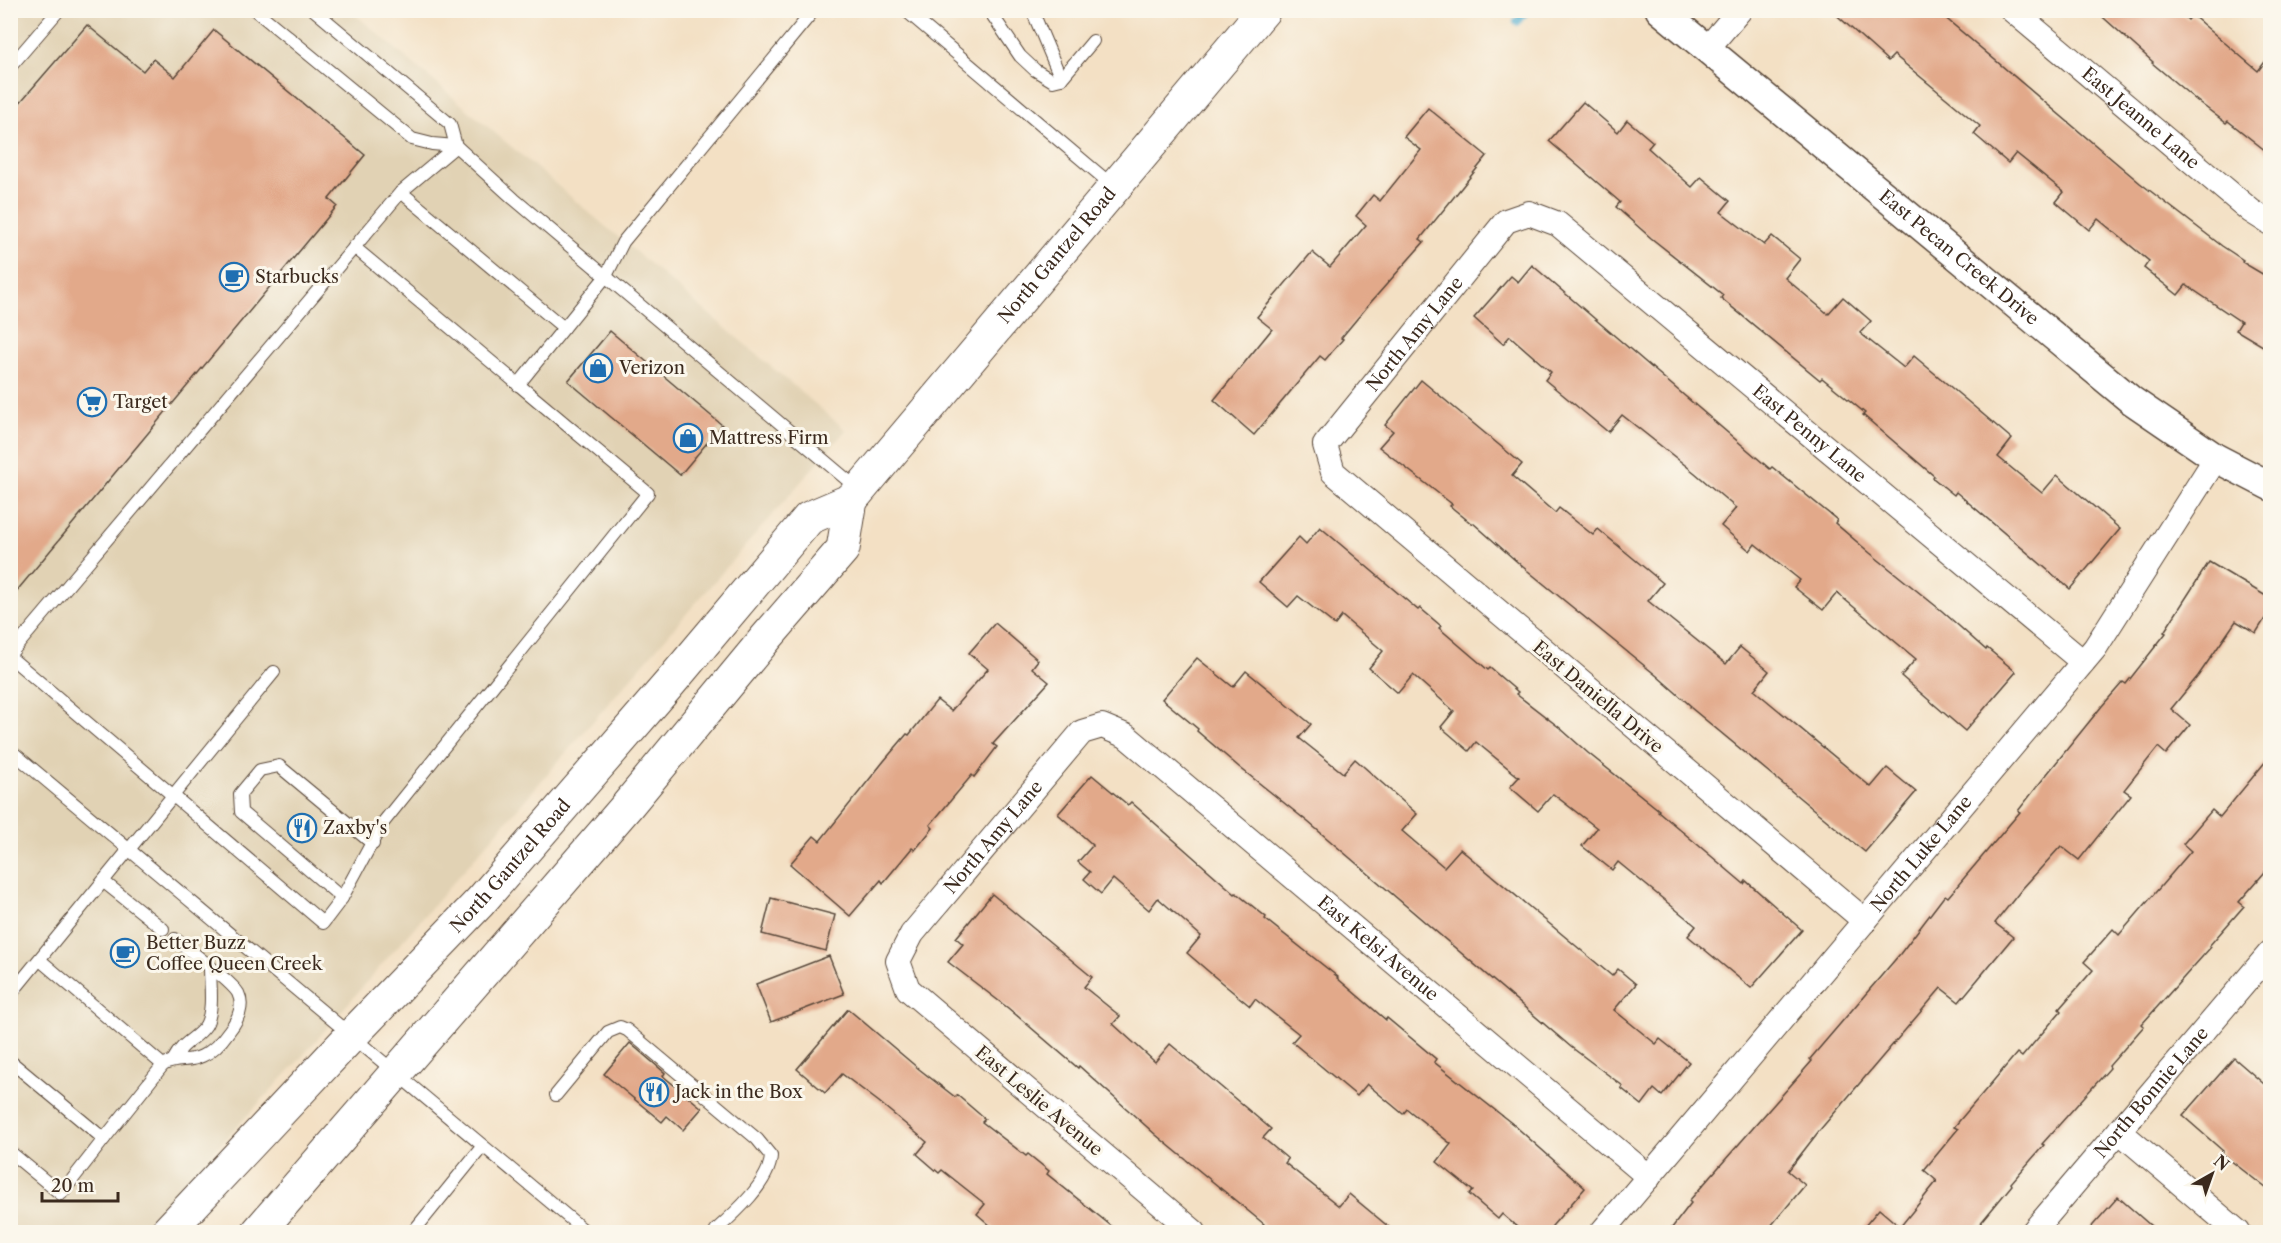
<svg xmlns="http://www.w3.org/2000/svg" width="2281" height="1243" font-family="'Libre Caslon Text',serif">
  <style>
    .built { fill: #e1d2b4 }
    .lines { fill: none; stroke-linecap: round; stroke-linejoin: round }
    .stream { stroke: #52afd0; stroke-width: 8 }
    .building { fill: #e2a98a }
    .service-casing { stroke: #574537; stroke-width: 14 }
    .minor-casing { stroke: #574537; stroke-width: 26 }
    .tertiary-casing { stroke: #574537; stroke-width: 31 }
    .primary-casing { stroke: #574537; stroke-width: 35 }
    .service { stroke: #fff; stroke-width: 12 }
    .minor { stroke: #fff; stroke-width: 24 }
    .tertiary { stroke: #fff; stroke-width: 28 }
    .primary { stroke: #fff; stroke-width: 33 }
    .labels { text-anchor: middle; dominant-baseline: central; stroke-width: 6; stroke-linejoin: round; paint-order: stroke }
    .street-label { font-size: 18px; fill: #3b2a1e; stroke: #fbf7ec }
    .poi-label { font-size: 18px; fill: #3b2a1e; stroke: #fbf7ec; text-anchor: start }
  </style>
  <rect width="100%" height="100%" fill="#fbf7ec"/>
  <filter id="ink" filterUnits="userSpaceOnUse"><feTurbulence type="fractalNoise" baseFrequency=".0167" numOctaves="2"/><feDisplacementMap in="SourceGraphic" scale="12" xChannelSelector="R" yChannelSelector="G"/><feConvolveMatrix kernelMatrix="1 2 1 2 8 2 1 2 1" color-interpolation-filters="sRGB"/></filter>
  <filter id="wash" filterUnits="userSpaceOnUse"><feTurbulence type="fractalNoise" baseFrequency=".008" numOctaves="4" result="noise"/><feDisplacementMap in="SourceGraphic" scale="24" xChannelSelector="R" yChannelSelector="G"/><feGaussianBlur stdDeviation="1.35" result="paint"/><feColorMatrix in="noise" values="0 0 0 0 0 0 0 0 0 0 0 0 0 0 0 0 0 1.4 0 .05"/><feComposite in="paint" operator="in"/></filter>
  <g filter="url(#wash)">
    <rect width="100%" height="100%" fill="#f3e0c4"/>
    <polygon class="built" points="10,11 351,11 846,430 293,1067 138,1232 11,1232"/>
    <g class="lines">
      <polyline class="stream" points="1517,22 1527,10"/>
    </g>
    <g id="blocks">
      <g class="building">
        <polygon points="1831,10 1936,10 2140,183 2222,246 2243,260 2242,262 2271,279 2271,351 2236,330 2241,322 2186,285 2178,295 2144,268 2149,261 2098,219 2089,230 2056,202 2064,192 2016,153 2008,163 1974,134 1980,126 1894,55 1888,61"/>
        <polygon points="2095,10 2177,10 2188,20 2192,15 2258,71 2271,54 2271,155 2228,121 2226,123 2196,100 2152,63 2153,62"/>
        <polygon points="87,25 143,71 153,59 175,77 214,30 365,155 329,199 337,206 10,599 10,114"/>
        <polygon points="1583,102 1618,132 1627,120 1653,142 1648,148 1692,187 1701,177 1730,201 1721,212 1764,245 1772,236 1800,259 1785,278 1828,314 1843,297 1871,321 1860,333 1904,368 1914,356 1978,410 2012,439 1998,457 2042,493 2057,475 2120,529 2070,589 1956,492 1954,495 1933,478 1934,476 1863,415 1865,413 1822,378 1820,380 1721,298 1723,295 1651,238 1616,207 1620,202 1549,141"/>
        <polygon points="1428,108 1487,156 1420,239 1424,242 1371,302 1341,338 1343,339 1325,360 1320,356 1254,435 1214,400 1272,329 1257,317 1312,252 1330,267 1366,225 1356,216 1373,195 1380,201 1421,150 1404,137"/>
        <polygon points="1532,265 1770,469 1772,467 1837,520 1835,523 1870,553 1942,611 1986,650 1987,648 2016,672 1965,731 1901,676 1916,659 1837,593 1823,610 1794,587 1800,580 1755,544 1750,551 1721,526 1736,508 1695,473 1622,415 1608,432 1545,380 1551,372 1510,336 1503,344 1474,318 1511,276 1518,282"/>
        <polygon points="610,331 722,425 680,475 568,381"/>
        <polygon points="1421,380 1522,464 1512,476 1555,513 1559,508 1593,535 1598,529 1663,583 1648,601 1726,664 1740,647 1769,671 1754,690 1871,787 1887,768 1916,792 1865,852 1690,707 1691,706 1657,676 1523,567 1473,523 1472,524 1450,506 1452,504 1379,447 1393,431 1385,425"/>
        <polygon points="1320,527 1418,610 1420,608 1441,626 1439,628 1488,670 1490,668 1518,692 1516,694 1560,728 1588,753 1659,810 1658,811 1744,884 1746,881 1802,930 1751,988 1688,936 1696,926 1618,862 1612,870 1582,846 1597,828 1553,794 1538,811 1510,787 1519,777 1476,742 1469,751 1441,727 1454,711 1413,675 1398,693 1369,668 1383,651 1342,616 1335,625 1298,596 1288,607 1259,582 1299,537 1306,544"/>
        <polygon points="2209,562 2271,599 2271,609 2256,633 2236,621 2198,676 2171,709 2190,725 2166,754 2158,747 2124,790 2131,795 2079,860 2061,846 2022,889 1995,923 2013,937 1959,1002 1941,988 1819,1131 1788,1171 1805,1185 1765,1233 1668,1233 1691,1203 1689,1201 1812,1061 1810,1059 1900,954 1945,895 1948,897 2020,812 2018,811 2047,774 2102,706 2123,682 2126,684 2166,633 2164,632"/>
        <polygon points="995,623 1038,660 1032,668 1049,682 993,744 997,747 974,777 972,775 930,825 933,828 915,850 912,848 883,883 881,880 850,916 790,864 814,836 820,841 884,761 907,734 909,735 937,700 951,711 988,669 969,653"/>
        <polygon points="1197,658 1233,687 1246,671 1311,724 1299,738 1343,773 1355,759 1417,814 1402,831 1444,867 1460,849 1612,976 1618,969 1636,984 1614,1010 1656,1044 1660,1039 1689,1062 1662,1096 1654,1089 1642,1105 1621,1088 1623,1086 1571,1047 1308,822 1239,767 1197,731 1198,729 1162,699"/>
        <polygon points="2271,755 2271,865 2239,902 2244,906 2209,946 2211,947 2142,1024 2144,1026 2109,1066 2110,1068 2042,1144 2044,1145 2011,1183 2012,1185 1984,1219 1972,1233 1859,1233 1879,1209 1900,1227 1937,1181 1924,1170 1958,1129 1954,1127 2017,1053 2022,1057 2061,1011 2059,1009 2093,970 2084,962 2113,929 2119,935 2191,851 2183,844 2212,810 2220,817"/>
        <polygon points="1092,775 1128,805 1131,802 1235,894 1236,893 1266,917 1265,919 1338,977 1337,978 1386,1020 1387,1018 1436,1059 1434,1062 1514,1125 1585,1188 1546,1233 1524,1233 1502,1214 1498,1219 1469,1194 1473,1191 1437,1162 1451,1144 1407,1109 1403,1114 1367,1084 1357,1096 1292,1042 1299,1034 1255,999 1250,1006 1222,983 1187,953 1201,936 1158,898 1149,910 1113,879 1101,894 1084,879 1090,872 1078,862 1093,845 1058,814"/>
        <polygon points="992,894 1092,977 1084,987 1120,1016 1113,1024 1155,1062 1170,1044 1271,1129 1263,1138 1288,1159 1285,1163 1339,1206 1349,1194 1396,1233 1257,1233 1264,1224 1156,1135 1079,1066 1078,1068 1008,1008 948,962 963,944 956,938"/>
        <polygon points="771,898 835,915 826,951 762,934"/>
        <polygon points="829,956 844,994 771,1022 756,984"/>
        <polygon points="848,1009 919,1069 955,1097 957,1095 985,1119 982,1122 1026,1156 1028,1154 1049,1171 1047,1174 1120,1233 999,1233 977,1214 985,1204 942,1170 939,1173 917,1154 927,1142 879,1102 842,1074 825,1093 797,1069"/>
        <polygon points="630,1043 665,1073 663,1076 702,1108 683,1130 667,1116 662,1122 604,1074"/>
        <polygon points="2234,1058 2271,1090 2271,1192 2221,1153 2223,1151 2183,1116"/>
        <polygon points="2118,1197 2159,1233 2086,1233"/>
      </g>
    </g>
  </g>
  <g filter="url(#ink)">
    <use href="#blocks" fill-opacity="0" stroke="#574537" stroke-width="1.5"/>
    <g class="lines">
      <g class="service-casing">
        <g id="service">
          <polyline points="255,10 412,139 432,144 456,146"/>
          <polyline points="314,10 450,124 456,146 514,199 858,489"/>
          <polyline points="905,10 1113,186"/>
          <polyline points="989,10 1020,56 1035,70 1053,81 1061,79 1093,41"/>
          <polyline points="1032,10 1061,79"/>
          <polyline points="10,67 59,10"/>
          <polyline points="401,192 564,328"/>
          <polyline points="518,385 606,276 623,242 814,10"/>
          <polyline points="10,654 401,192 456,146"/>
          <polyline points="10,657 323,923 342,898 382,824 648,493 354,247"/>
          <polyline points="10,750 586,1232"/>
          <polyline points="104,882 163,929"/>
          <polyline points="342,898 241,812 240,794 260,770 279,766 373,844"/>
          <polyline points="40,960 163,1065"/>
          <polyline points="10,995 274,672"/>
          <path d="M174,1059C183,1041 197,1039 206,1025C214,1010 210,984 210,967"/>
          <polyline points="10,1061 104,1139 61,1194 10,1152"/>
          <path d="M556,1095L608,1032L620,1027L627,1030L757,1139L771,1156C770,1182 734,1214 716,1230"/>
          <path d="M104,1139L163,1065C177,1057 188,1063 202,1056C214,1051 222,1041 229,1031C237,1021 245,1007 238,993C232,982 188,949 175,939"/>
          <polyline points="413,1232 482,1147"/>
        </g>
      </g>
      <g class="minor-casing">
        <g id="minor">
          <path id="s1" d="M2012,10L2251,211L2270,223"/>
          <polyline points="1706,50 1740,10"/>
          <path id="s2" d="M1865,921L1333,472L1325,445L1506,221L1529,213L1558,224L2083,662"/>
          <polyline points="2119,1131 2238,1232"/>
          <path id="s3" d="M1194,1232L908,989L898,961L912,934L1082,732L1102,726L1126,736L1649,1177"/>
          <path id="s4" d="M1602,1232L2095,648L2216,458"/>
          <path id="s5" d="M2033,1232L2270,953"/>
        </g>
      </g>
      <g class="tertiary-casing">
        <g id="tertiary">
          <path id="s6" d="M1660,10L2131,400L2216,458L2270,486"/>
        </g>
      </g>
      <g class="primary-casing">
        <g id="primary">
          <path id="s7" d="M167,1232L352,1035L480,902L670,683L809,518L851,500L1264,10"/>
          <polyline points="258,1232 627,806 766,638 843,549 851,500"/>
        </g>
      </g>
      <use href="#service" class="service"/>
      <use href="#minor" class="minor"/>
      <use href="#tertiary" class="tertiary"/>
      <use href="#primary" class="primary"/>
    </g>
  </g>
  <defs>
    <g id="cafe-ring" transform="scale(1.5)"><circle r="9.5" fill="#fbf7ec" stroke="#1f6fb2" stroke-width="1.5"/><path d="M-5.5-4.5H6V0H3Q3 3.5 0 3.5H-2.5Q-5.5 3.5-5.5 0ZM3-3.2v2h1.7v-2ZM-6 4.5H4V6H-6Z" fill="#1f6fb2"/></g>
    <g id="shop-ring" transform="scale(1.5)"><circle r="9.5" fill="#fbf7ec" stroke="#1f6fb2" stroke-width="1.5"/><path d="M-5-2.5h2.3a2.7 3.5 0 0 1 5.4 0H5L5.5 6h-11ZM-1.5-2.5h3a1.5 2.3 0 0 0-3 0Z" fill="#1f6fb2"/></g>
    <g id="supermarket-ring" transform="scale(1.5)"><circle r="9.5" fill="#fbf7ec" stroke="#1f6fb2" stroke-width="1.5"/><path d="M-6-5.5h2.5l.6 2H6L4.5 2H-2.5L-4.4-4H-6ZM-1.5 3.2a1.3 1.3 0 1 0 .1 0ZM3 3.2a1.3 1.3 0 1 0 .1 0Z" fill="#1f6fb2"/></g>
    <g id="restaurant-ring" transform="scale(1.5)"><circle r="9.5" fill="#fbf7ec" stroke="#1f6fb2" stroke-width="1.5"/><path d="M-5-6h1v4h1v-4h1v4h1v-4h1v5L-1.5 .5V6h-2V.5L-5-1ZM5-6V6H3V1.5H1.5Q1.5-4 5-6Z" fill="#1f6fb2"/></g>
  </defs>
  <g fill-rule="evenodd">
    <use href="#cafe-ring" x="234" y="277"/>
    <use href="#shop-ring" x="598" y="368"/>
    <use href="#supermarket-ring" x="92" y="402"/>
    <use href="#shop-ring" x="688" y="438"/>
    <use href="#restaurant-ring" x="302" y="828"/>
    <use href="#cafe-ring" x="125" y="953"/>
    <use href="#restaurant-ring" x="654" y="1092"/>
  </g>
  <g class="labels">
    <g class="street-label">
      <text stroke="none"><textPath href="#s1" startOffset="168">East Jeanne Lane</textPath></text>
      <text stroke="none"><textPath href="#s7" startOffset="1326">North Gantzel Road</textPath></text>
      <text stroke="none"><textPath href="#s6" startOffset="388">East Pecan Creek Drive</textPath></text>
      <text stroke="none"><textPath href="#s2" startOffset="867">North Amy Lane</textPath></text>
      <text stroke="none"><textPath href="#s2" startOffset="1395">East Penny Lane</textPath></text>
      <text transform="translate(1598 697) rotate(40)">East Daniella Drive</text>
      <text stroke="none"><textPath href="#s3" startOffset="562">North Amy Lane</textPath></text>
      <text stroke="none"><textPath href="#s4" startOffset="495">North Luke Lane</textPath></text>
      <text stroke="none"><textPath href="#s7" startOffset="502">North Gantzel Road</textPath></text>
      <text stroke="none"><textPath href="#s3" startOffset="1076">East Kelsi Avenue</textPath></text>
      <text stroke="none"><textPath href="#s5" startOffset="183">North Bonnie Lane</textPath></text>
      <text transform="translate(1039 1101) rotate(40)">East Leslie Avenue</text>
    </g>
    <g class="poi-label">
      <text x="255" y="277">Starbucks</text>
      <text x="619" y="368">Verizon</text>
      <text x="113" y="402">Target</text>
      <text x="709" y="438">Mattress Firm</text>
      <text x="323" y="828">Zaxby's</text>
      <text x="146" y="943">Better Buzz<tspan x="146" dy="21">Coffee Queen Creek</tspan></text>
      <text x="675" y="1092">Jack in the Box</text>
    </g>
  </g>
  <rect width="2281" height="1243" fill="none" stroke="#fbf7ec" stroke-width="36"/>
  <g transform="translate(2212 1174) rotate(40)" stroke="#fbf7ec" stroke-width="4.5" paint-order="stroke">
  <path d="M0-4.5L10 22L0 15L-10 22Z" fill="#3b2a1e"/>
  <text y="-9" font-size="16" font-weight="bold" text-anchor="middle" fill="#3b2a1e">N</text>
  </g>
  <path d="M42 1192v9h76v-9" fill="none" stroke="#3b2a1e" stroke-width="3"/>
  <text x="51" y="1192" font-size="18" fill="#3b2a1e" stroke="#fbf7ec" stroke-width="4.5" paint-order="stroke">20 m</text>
</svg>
